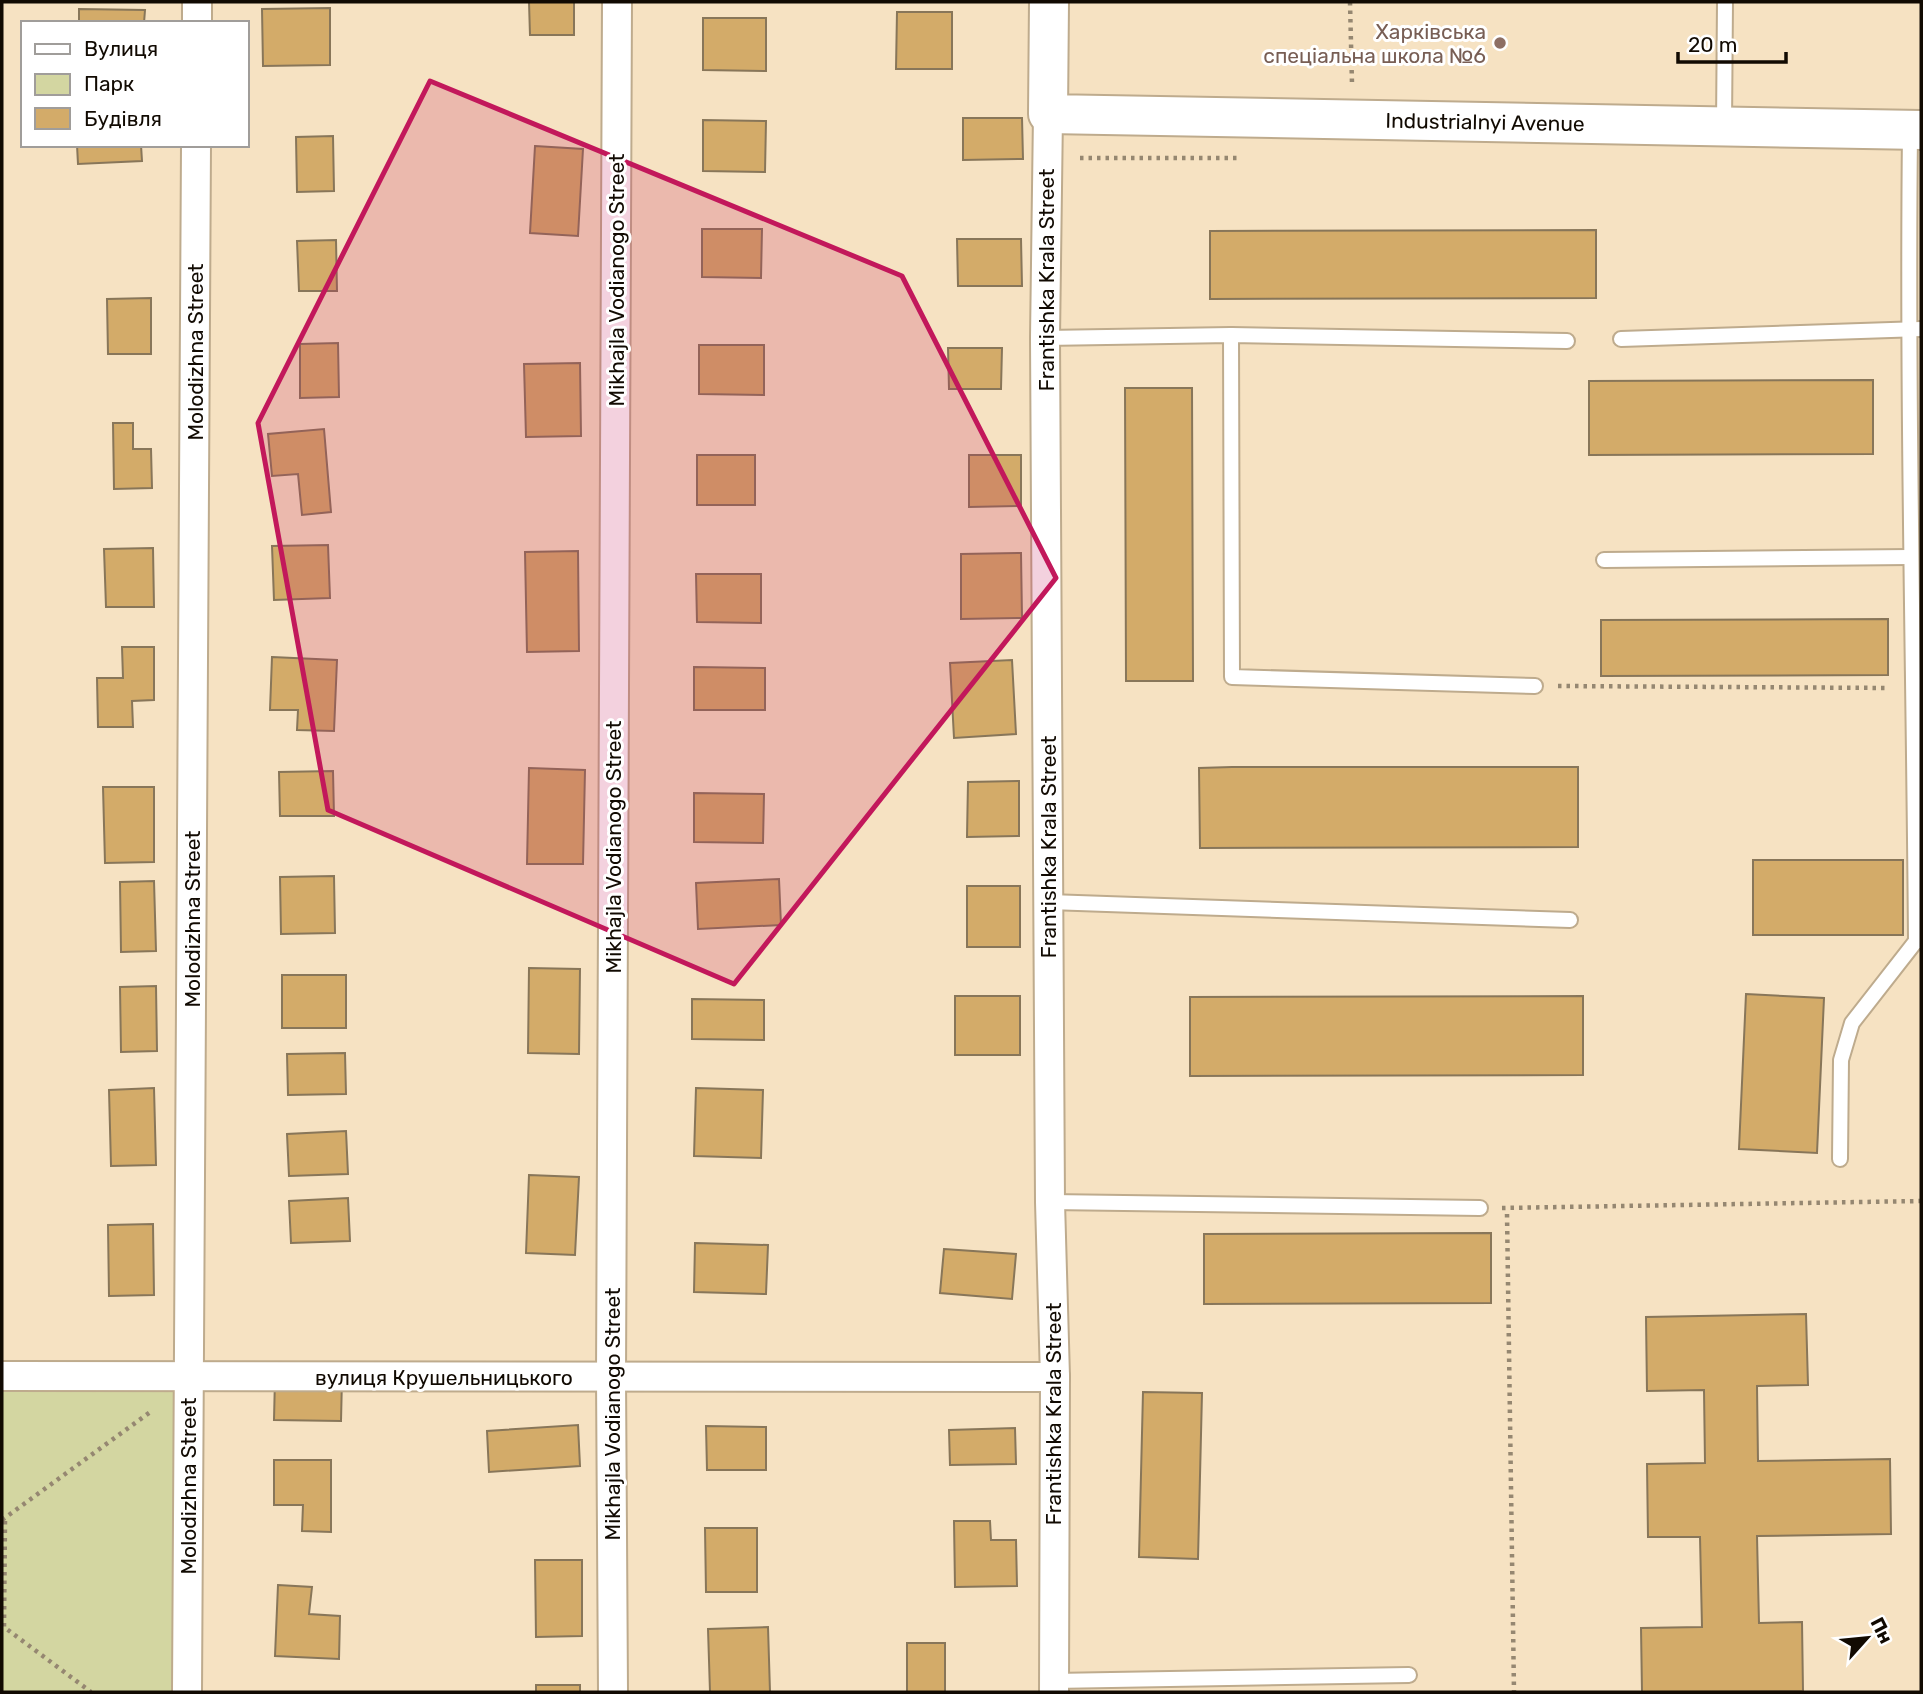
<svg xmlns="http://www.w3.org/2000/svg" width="1923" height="1694" font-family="Rubik,sans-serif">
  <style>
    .green { fill: #d3d6a1 }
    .building { fill: #d3ab69; stroke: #887659; stroke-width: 2 }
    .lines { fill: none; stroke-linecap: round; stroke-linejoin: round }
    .lane-casing { stroke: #beab8d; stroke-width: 18 }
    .street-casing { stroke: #beab8d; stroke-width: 32 }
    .secondary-casing { stroke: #beab8d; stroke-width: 42 }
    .path { stroke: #958771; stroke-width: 4.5; stroke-dasharray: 3.5 5; stroke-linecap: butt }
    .lane { stroke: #fff; stroke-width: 14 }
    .street { stroke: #fff; stroke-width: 28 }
    .secondary { stroke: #fff; stroke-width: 38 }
    .marked { fill: #c2185b; fill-opacity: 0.2; stroke: #c2185b; stroke-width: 5; stroke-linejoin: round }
    .education-dot { fill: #8d6e63; stroke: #fff; stroke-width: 2.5 }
    .labels { text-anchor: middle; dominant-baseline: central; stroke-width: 6; stroke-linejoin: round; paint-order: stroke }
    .education-label { font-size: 21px; fill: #785e54; stroke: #fff; text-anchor: end }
    .street-label { font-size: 21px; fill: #110a02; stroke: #fff }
  </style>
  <rect width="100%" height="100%" fill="#f6e2c2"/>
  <polygon class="green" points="2,1376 183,1376 187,1692 2,1692"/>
  <g class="building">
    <polygon points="529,2 574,2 574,35 530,35"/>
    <polygon points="330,8 330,65 263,66 262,9"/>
    <polygon points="79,9 145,10 144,23 79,23"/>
    <polygon points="897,12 952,12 952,69 896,69"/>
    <polygon points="703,18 766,18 766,71 703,70"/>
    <polygon points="963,118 1022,118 1023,159 963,160"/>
    <polygon points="703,120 766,121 765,172 703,171"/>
    <polygon points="333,136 334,191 297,192 296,137"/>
    <polygon points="77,145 141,145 142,161 78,164"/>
    <polygon points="535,146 583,149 578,236 530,233"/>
    <polygon points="702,229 762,229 761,278 702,277"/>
    <polygon points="1596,230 1596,298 1210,299 1210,231"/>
    <polygon points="957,239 1021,239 1022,286 958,286"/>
    <polygon points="336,240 337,291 299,291 297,241"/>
    <polygon points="151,298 151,354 108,354 107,299"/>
    <polygon points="338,343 339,397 300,398 300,344"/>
    <polygon points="699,345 764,345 764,395 699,394"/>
    <polygon points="948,348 1002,348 1001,389 949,389"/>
    <polygon points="580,363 581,436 526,437 524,364"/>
    <polygon points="1873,380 1873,454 1589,455 1589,381"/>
    <polygon points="1125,388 1192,388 1193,681 1126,681"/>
    <polygon points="113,423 133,423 133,449 151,449 152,488 114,489"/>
    <polygon points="324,429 331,512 302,515 298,474 272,476 268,434"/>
    <rect x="697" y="455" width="58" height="50"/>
    <polygon points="969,455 1021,455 1021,506 969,507"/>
    <polygon points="328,545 330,598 274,600 272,546"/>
    <polygon points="153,548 154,607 106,607 104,549"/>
    <polygon points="578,551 579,651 527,652 525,552"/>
    <polygon points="1021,553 1022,618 961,619 961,554"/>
    <polygon points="696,574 761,574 761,623 697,622"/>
    <polygon points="1888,619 1888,675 1601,676 1601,620"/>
    <polygon points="122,647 154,647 154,700 132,701 133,727 98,727 97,678 123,678"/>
    <polygon points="272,657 337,660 334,731 297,730 298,710 270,710"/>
    <polygon points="1012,660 1016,734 954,738 950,663"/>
    <polygon points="694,667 765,668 765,710 694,710"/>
    <polygon points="1232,767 1578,767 1578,847 1200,848 1199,768"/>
    <polygon points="529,768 585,770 583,864 527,864"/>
    <polygon points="333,771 334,816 280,816 279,772"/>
    <polygon points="1019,781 1019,836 967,837 968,782"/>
    <polygon points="103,787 154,787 154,862 105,863"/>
    <polygon points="694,793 764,794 763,843 694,842"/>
    <rect x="1753" y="860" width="150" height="75"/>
    <polygon points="334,876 335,933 281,934 280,877"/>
    <polygon points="779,879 781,925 698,929 696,883"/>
    <polygon points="154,881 156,951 121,952 120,882"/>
    <rect x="967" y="886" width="53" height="61"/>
    <polygon points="529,968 580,969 579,1054 528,1053"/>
    <rect x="282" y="975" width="64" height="53"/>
    <polygon points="156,986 157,1051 121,1052 120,987"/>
    <polygon points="1746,994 1824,998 1817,1153 1739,1149"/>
    <rect x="955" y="996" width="65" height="59"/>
    <polygon points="1583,996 1583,1075 1190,1076 1190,997"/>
    <polygon points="692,999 764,1000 764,1040 692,1039"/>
    <polygon points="345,1053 346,1094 288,1095 287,1054"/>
    <polygon points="154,1088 156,1165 111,1166 109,1090"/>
    <polygon points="696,1088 763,1090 761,1158 694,1156"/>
    <polygon points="346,1131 348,1174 289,1176 287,1134"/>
    <polygon points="529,1175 579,1177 575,1255 526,1253"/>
    <polygon points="348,1198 350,1241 291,1243 289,1201"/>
    <polygon points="153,1224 154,1295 109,1296 108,1225"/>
    <polygon points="1491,1233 1491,1303 1204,1304 1204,1234"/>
    <polygon points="695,1243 768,1245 766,1294 694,1292"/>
    <polygon points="944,1249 1016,1254 1012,1299 940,1293"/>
    <polygon points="1806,1314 1808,1385 1757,1386 1758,1461 1890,1459 1891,1534 1757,1536 1759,1623 1802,1622 1803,1691 1642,1692 1641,1628 1702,1627 1700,1537 1648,1537 1647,1464 1705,1463 1704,1390 1647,1391 1646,1317"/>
    <polygon points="275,1378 342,1378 341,1421 274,1420"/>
    <polygon points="1143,1392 1202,1393 1198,1559 1139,1557"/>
    <polygon points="578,1425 580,1466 489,1472 487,1431"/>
    <polygon points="706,1426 766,1427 766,1470 707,1470"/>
    <polygon points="1015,1428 1016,1464 950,1465 949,1430"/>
    <polygon points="274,1460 331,1460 331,1532 302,1531 303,1505 274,1505"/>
    <polygon points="954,1521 990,1521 991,1540 1016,1540 1017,1586 955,1587"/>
    <polygon points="705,1528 757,1528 757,1592 706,1592"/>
    <polygon points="535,1560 582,1560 582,1636 536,1637"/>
    <polygon points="278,1585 312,1587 309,1614 340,1616 339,1659 275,1656"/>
    <polygon points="768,1627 770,1692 710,1692 708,1629"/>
    <rect x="907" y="1643" width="38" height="49"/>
    <rect x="536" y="1685" width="44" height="7"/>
  </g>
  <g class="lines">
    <g class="lane-casing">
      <g id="lane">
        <polyline points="1724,125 1725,2"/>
        <path d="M1910,132C1907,402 1914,671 1916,941H1921"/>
        <polyline points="1231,335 1232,677 1535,686"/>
        <polyline points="1045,338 1231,335 1567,341"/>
        <polyline points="1621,339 1921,329"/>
        <polyline points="1604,560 1910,557"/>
        <polyline points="1049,902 1570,920"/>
        <polyline points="1840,1159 1841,1060 1852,1023 1916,941"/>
        <polyline points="1050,1202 1480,1208"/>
        <polyline points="1053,1681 1409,1675"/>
      </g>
    </g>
    <g class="street-casing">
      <g id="street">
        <polyline points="197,23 197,2"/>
        <polyline points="1048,114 1045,338 1050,1202 1055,1377 1054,1692"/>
        <polyline points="2,1376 1055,1377"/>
        <polyline points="187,1692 196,145"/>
        <polyline points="613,1692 611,1377 617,2"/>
      </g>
    </g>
    <g class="secondary-casing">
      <polyline id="secondary" points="1049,2 1048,114 1921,130"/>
    </g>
    <g class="path">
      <polyline points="1350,2 1352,84"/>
      <polyline points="1080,158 1239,158"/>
      <polyline points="1558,686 1889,688"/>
      <polyline points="1502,1208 1921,1201"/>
      <polyline points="1507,1214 1514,1692"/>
      <polyline points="2,1520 153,1410"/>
      <polyline points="5,1521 4,1627 91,1692"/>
    </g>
    <use href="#lane" class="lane"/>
    <use href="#street" class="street"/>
    <use href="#secondary" class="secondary"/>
  </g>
  <path class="marked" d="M430,81L902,276L1056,578L734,984L328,810L258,423Z"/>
  <circle class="education-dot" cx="1500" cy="43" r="7"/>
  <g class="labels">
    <g class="education-label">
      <text x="1486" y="31">Харківська<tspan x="1486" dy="24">спеціальна школа №6</tspan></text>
    </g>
    <g class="street-label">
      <text transform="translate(1485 122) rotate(1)">Industrialnyi Avenue</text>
      <text transform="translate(616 280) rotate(-90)">Mikhajla Vodianogo Street</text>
      <text transform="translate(1046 280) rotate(-90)">Frantishka Krala Street</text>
      <text transform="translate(195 352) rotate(-90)">Molodizhna Street</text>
      <text transform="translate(613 847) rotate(-90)">Mikhajla Vodianogo Street</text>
      <text transform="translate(1048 847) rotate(-90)">Frantishka Krala Street</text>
      <text transform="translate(192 919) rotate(-90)">Molodizhna Street</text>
      <text x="444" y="1377">вулиця Крушельницького</text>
      <text transform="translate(612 1414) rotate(-90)">Mikhajla Vodianogo Street</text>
      <text transform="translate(1053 1414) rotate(-90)">Frantishka Krala Street</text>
      <text transform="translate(188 1486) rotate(-90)">Molodizhna Street</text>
    </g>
  </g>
  <rect width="1923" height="1694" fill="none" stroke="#110a02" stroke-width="7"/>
  <rect x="21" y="21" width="228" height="126" fill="#ffffff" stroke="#a09d9a" stroke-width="2"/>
  <rect x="35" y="44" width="35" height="10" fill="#ffffff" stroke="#a09d9a" stroke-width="2"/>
  <text x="84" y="56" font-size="21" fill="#110a02">Вулиця</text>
  <rect x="35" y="74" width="35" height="21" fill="#d3d6a1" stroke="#a09d9a" stroke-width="2"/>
  <text x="84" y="91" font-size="21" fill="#110a02">Парк</text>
  <rect x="35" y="108" width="35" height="21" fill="#d3ab69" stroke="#a09d9a" stroke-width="2"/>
  <text x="84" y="126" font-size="21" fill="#110a02">Будівля</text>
  <g transform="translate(1867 1638) rotate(63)" stroke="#ffffff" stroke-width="5" paint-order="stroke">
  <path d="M0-5L12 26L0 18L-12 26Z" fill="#110a02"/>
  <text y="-10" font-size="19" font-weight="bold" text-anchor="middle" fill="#110a02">Пн</text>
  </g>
  <path d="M1678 52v10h108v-10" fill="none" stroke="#110a02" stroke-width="3.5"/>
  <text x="1688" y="52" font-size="21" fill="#110a02" stroke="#ffffff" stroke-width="5" paint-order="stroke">20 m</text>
</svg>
